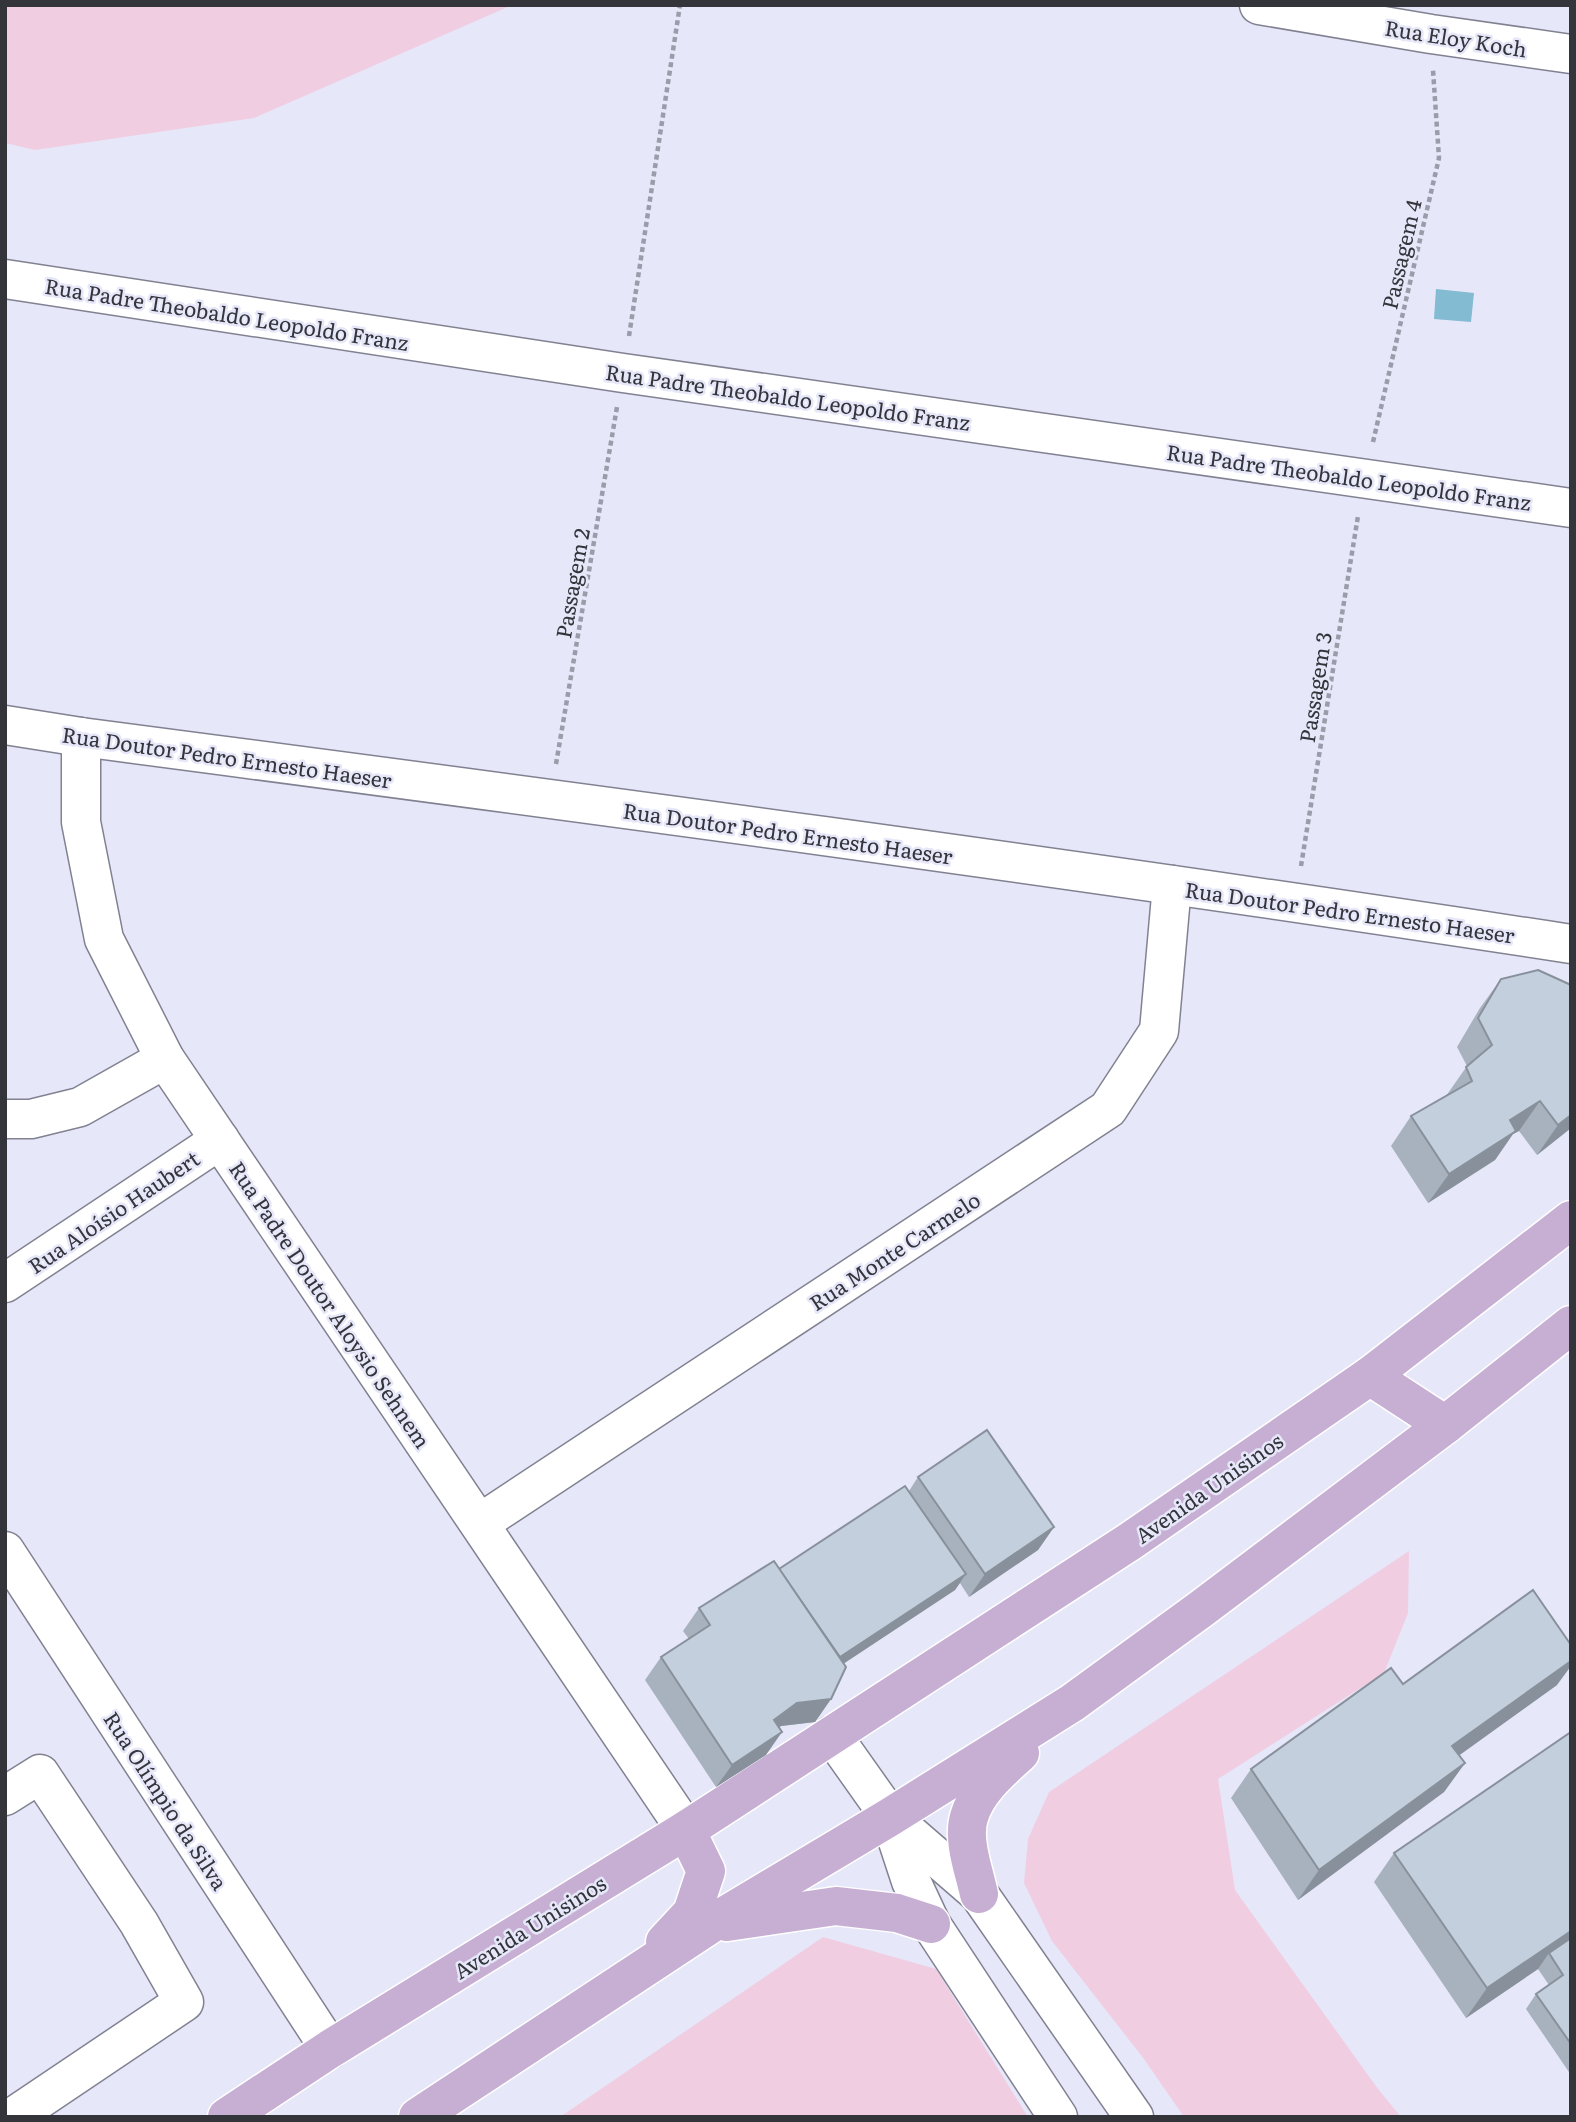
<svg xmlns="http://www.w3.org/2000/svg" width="1576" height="2122" font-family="Literata,serif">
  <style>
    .green { fill: #f1cde2 }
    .water { fill: #82bbd2 }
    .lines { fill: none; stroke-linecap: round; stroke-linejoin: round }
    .minor-casing { stroke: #818291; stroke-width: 41 }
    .major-casing { stroke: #fff; stroke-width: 41 }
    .path { stroke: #9b9ca9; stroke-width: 4.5; stroke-dasharray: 5 3.5; stroke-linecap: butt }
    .minor { stroke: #fff; stroke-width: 38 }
    .major { stroke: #c7afd4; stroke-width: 38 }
    .wall { fill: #a8b2be }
    .shaded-wall { fill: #88919b }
    .building { fill: #c3cfdd; stroke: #88919b; stroke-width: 2 }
    .labels { text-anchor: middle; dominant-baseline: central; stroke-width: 5; stroke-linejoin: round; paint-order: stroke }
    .street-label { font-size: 21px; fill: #34343b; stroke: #e6e7f9 }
  </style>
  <rect width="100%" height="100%" fill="#e6e7f9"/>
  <g class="green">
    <polygon points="5,5 512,5 254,118 35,150 5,143"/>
    <polygon points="1409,1551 1408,1613 1384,1673 1218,1779 1235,1890 1378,2089 1401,2117 1184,2117 1144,2059 1052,1941 1024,1883 1028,1839 1049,1792"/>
    <polygon points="823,1937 936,1969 1028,2117 560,2117"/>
  </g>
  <polygon class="water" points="1436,289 1474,293 1471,322 1434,319"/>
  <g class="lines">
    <g class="minor-casing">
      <g id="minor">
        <polyline points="1259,5 1431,34 1571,54"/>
        <polyline points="5,279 623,373 1571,508"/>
        <path d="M5,725L81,737C578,802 1075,868 1571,944"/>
        <polyline points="81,737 81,822 104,939 165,1059 686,1830"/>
        <polyline points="5,1119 31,1119 80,1107 165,1059"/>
        <polyline points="5,1283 220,1140"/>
        <polyline points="480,1523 1108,1109 1159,1031 1172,885"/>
        <polyline points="5,1551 330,2049"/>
        <polyline points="832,1735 890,1817 979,1894 1134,2117"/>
        <polyline points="5,1796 40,1774 139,1923 184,2002 13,2117"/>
        <polyline points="890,1817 911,1881 931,1924 1058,2117"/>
      </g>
    </g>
    <g class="major-casing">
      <g id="major">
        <polyline points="1370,1376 1445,1425"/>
        <path d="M979,1894C974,1871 962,1840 969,1817C977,1790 1000,1771 1020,1753"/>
        <polyline points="727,1922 836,1906 897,1913 931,1924"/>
        <polyline points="665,1942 692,1913 706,1871 686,1830"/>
        <polyline points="227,2117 330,2049 686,1830 1129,1542 1370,1376 1571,1220"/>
        <polyline points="418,2117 711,1924 890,1817 1072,1703 1201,1609 1445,1425 1571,1325"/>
      </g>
    </g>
    <g class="path">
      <polyline points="629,336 680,5"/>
      <polyline points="1373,442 1439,158 1433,70"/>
      <polyline points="556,764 617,407"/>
      <polyline points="1301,866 1358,516"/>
    </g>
    <use href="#minor" class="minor"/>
    <use href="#major" class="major"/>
  </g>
  <g class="wall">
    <polygon points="1501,979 1571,985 1571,1128 1537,1155 1519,1131 1513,1134 1495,1160 1428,1203 1391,1146 1411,1116 1446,1096 1467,1066 1457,1047 1480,1008"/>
    <polygon points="918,1477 1054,1527 1038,1550 969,1597 960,1583 955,1590 844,1663 831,1699 815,1722 781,1726 779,1727 766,1755 716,1787 645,1680 661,1657 689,1639 683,1631 699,1608 779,1569 909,1491"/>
    <polygon points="1403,1684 1557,1685 1459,1755 1465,1763 1444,1792 1298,1900 1231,1798 1251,1769"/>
    <polygon points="1571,1732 1571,2075 1526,2009 1536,1994 1549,1985 1538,1969 1466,2018 1374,1882 1394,1853"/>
  </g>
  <g class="shaded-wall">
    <polygon points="1540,1101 1519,1131 1513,1134 1495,1160 1428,1203 1449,1174 1510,1120"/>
    <polygon points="1571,1115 1571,1128 1537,1155 1558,1125"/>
    <polygon points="1054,1527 1038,1550 969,1597 985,1574"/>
    <polygon points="966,1574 955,1590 828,1674 838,1658"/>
    <polygon points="1571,1661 1571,1666 1557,1685 1432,1775 1452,1746"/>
    <polygon points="831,1699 815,1722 781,1726 758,1743 774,1720 797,1703"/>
    <polygon points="782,1732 766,1755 716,1787 732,1765"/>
    <polygon points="1465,1763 1444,1792 1298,1900 1319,1870"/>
    <polygon points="1571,1931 1571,1947 1549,1953 1538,1969 1466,2018 1487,1988"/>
  </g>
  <g class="building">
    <polygon points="1538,970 1571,985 1571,1115 1558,1125 1540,1101 1510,1120 1516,1131 1449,1174 1411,1116 1472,1081 1466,1067 1492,1045 1478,1018 1501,979"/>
    <polygon points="987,1430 1054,1527 985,1574 918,1477"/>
    <polygon points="905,1486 966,1574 840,1657 779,1569"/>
    <polygon points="774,1561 846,1667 831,1699 797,1703 774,1720 782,1732 732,1765 661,1657 710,1625 699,1608"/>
    <polygon points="1533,1590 1571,1645 1571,1661 1452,1746 1465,1763 1319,1870 1251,1769 1391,1668 1403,1684"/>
    <polygon points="1571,1732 1571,1931 1487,1988 1394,1853"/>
    <polygon points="1571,1938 1571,2044 1536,1994 1563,1975 1549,1953"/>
  </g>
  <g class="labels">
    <g class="street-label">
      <text transform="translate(1456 37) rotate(9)">Rua Eloy Koch</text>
      <text transform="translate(1400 254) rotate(-77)">Passagem 4</text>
      <text transform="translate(227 313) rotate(9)">Rua Padre Theobaldo Leopoldo Franz</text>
      <text transform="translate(788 396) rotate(8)">Rua Padre Theobaldo Leopoldo Franz</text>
      <text transform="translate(1349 476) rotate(8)">Rua Padre Theobaldo Leopoldo Franz</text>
      <text transform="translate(571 583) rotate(-80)">Passagem 2</text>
      <text transform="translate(1314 687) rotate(-81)">Passagem 3</text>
      <text transform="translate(227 756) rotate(8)">Rua Doutor Pedro Ernesto Haeser</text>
      <text transform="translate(788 832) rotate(8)">Rua Doutor Pedro Ernesto Haeser</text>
      <text transform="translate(1350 911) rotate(8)">Rua Doutor Pedro Ernesto Haeser</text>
      <text transform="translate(113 1211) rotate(-34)">Rua Aloísio Haubert</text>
      <text transform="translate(894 1250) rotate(-33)">Rua Monte Carmelo</text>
      <text transform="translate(331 1304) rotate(56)">Rua Padre Doutor Aloysio Sehnem</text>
      <text transform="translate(1208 1487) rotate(-35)">Avenida Unisinos</text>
      <text transform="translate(167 1800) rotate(57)">Rua Olímpio da Silva</text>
      <text transform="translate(529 1926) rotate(-32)">Avenida Unisinos</text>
    </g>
  </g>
  <rect width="1576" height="2122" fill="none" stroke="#34343b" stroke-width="14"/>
</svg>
